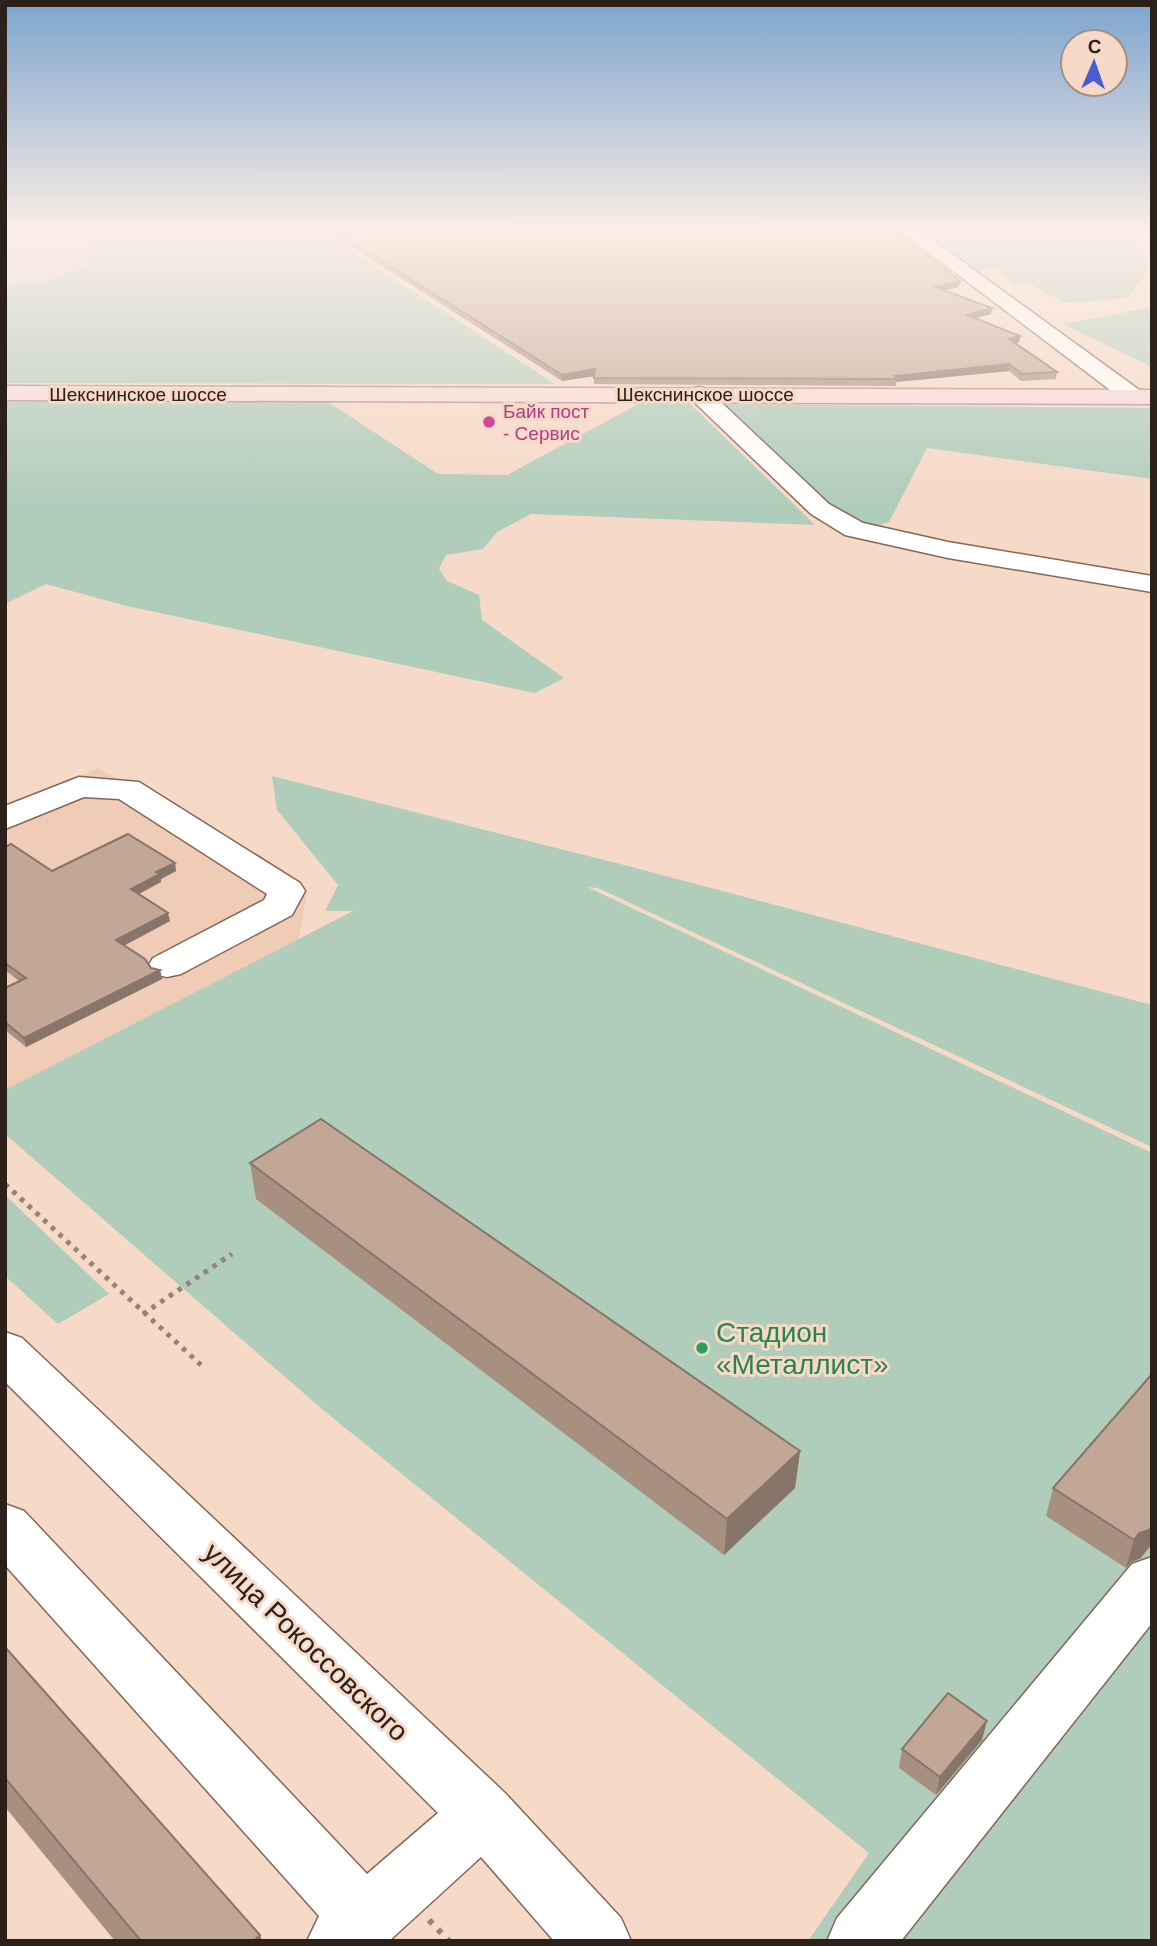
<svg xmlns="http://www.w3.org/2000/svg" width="1157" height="1946" font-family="Helvetica,sans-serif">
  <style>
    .built { fill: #f0cbb6 }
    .industrial { fill: #dcd1e5 }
    .green { fill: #b0ccbb }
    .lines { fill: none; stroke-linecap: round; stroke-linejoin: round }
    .minor-casing { stroke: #826858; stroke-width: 3 }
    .major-casing { stroke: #b08a88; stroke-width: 3 }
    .path-far1 { stroke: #978276; stroke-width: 5; stroke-dasharray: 4.5 6; stroke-linecap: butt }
    .path { stroke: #978276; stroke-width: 6; stroke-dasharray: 5 8; stroke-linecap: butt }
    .minor { fill: #fff; fill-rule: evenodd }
    .major { fill: #fadbdb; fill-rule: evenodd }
    .wall { fill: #a89081 }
    .shaded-wall { fill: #887569 }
    .building { fill: #c3a796; stroke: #887569; stroke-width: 2 }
    .hotel-dot { fill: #d1479c; stroke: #f6d9c7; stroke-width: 2.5 }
    .leisure-dot { fill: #2e9e5b; stroke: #f6d9c7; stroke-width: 2.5 }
    .labels { text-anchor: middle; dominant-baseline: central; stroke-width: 6; stroke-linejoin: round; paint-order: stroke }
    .far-street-label { font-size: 19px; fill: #2b201a; stroke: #f6d9c7 }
    .far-hotel-label { font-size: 19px; fill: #b23c85; stroke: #f6d9c7; text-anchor: start }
    .near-leisure-label { font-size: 28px; fill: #27864d; stroke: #f6d9c7; text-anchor: start }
    .near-street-label { font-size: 28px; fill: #2b201a; stroke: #f6d9c7 }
  </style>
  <rect width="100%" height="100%" fill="#f6d9c7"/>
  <polygon class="built" points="99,768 307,892 299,939 5,1090 5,808"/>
  <polygon class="industrial" points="5,230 92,230 88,266 40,283 5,286"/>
  <g class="green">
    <polygon points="92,230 319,230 555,384 5,383 5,286 40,283 88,266"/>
    <polygon points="991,230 1131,230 1148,270 1128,298 1065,303 1030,284 1012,285 998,269 974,271 924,232"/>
    <polygon points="1152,307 1152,367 1063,324"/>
    <polygon points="5,402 328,402 438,474 507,475 642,402 689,403 815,525 531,514 497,532 483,549 446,555 439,569 447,581 479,595 482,620 564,678 535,693 127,606 46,584 5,604"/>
    <polygon points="718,404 1152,408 1152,479 927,448 889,522 870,528 828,508"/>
    <polygon points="272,776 628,866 1152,1005 1152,1147 598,888 587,887 1152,1153 1152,1941 808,1941 869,1853 322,1409 5,1134 5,1090 353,911 325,911 338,885 277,810"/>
    <polygon points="5,1195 109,1294 58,1324 5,1276"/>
  </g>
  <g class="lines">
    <g class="minor-casing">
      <g id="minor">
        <polygon points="899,230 919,230 1142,392 1145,397 1142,402 1126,402"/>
        <polygon points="699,387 707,389 829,504 863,523 948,542 1152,576 1152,592 948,558 845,535 811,514 691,399 688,394 691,389"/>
        <polygon points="79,777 139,782 300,883 305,891 292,915 181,974 167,977 153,974 148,966 153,958 264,900 267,894 119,799 84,797 5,829 5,806"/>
        <polygon points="5,1332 22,1338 505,1793 621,1918 631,1941 554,1941 481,1857 389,1941 307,1941 319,1916 5,1565 5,1504 24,1511 367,1874 438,1813 5,1382"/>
        <polygon points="1152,1557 1152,1623 901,1941 827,1941 837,1918 1132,1564"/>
      </g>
    </g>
    <g class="major-casing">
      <polygon id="major" points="5,386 1152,390 1152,404 5,400"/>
    </g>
    <g class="path-far1">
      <polyline points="5,1184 201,1365"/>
      <polyline points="143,1314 232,1254"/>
    </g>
    <polyline class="path" points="429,1920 449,1941"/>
    <use href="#minor" class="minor"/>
    <use href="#major" class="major"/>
  </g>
  <g class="wall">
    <polygon points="325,230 895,230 960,281 959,287 944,290 992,308 991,314 975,318 1020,336 1019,342 1015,343 1057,372 1056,379 1021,381 1009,371 896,382 896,386 594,384 594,376 562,381"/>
    <polygon points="5,847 52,871 175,863 176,871 161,879 161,882 139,894 170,921 124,945 151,968 160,970 162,979 26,1047 5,1030 5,988 19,981 5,970"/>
    <polygon points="250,1163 800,1451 795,1488 724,1555 256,1199"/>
    <polygon points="1152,1374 1141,1558 1131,1562 1126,1568 1046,1516 1053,1488"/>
    <polygon points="5,1647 260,1935 262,1941 115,1941 5,1807"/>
    <polygon points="982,1740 936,1795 899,1768 902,1749"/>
  </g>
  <g class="shaded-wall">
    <polygon points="960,281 959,287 935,293 935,287"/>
    <polygon points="992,308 991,314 966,321 967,315"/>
    <polygon points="1020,336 1019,342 1008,345 1009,339"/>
    <polygon points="1009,364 1009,371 896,382 895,376"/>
    <polygon points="595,369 595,376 562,381 562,375"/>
    <polygon points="175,863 176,871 161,879 161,882 132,897 131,889 156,872"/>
    <polygon points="168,913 170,921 118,949 116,940"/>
    <polygon points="160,970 162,979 26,1047 24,1038"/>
    <polygon points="800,1451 795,1488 724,1555 727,1519"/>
    <polygon points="1152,1527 1152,1544 1141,1558 1131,1562 1126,1568 1134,1540 1139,1533"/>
    <polygon points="987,1721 982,1740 936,1795 940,1777"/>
    <polygon points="260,1935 262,1941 254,1941"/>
  </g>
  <g class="building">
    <polygon points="333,230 895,230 960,281 935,287 992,308 967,315 1020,336 1009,339 1057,372 1022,374 1009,364 895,376 897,379 594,378 595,369 562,375"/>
    <polygon points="128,834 175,863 156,872 160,874 131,889 168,913 116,940 145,959 151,968 160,970 24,1038 5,1022 5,988 26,978 5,963 5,847 11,844 52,871"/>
    <polygon points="321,1119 800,1451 727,1519 250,1163"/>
    <polygon points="1152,1374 1152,1527 1149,1530 1139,1533 1134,1540 1053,1488"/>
    <polygon points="5,1647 260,1935 254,1941 141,1941 5,1778"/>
    <polygon points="948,1693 987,1721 940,1777 902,1749"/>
  </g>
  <linearGradient id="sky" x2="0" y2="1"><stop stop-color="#7da4ce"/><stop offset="0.46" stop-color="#fbeee6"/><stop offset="1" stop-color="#fbeee6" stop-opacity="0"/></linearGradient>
  <rect width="1157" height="502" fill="url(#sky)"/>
  <circle class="hotel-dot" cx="489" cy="422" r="7"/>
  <circle class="leisure-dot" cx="702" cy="1348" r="7"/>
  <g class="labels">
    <g class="far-street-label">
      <text x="138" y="394">Шекснинское шоссе</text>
      <text x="705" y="394">Шекснинское шоссе</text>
    </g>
    <g class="far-hotel-label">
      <text x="503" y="411">Байк пост<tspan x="503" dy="22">- Сервис</tspan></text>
    </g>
    <g class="near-leisure-label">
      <text x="716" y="1332">Стадион<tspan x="716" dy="32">«Металлист»</tspan></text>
    </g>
    <g class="near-street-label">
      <text transform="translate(306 1642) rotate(44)">улица Рокоссовского</text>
    </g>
  </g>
  <rect width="1157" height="1946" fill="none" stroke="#2b201a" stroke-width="14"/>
  <g transform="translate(1094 63) rotate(2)"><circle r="33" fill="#f6d9c7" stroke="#a58f82" stroke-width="2"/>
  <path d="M0-5L12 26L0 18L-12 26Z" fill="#485ed2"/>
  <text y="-10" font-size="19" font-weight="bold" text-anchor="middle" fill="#2b201a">С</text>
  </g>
</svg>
